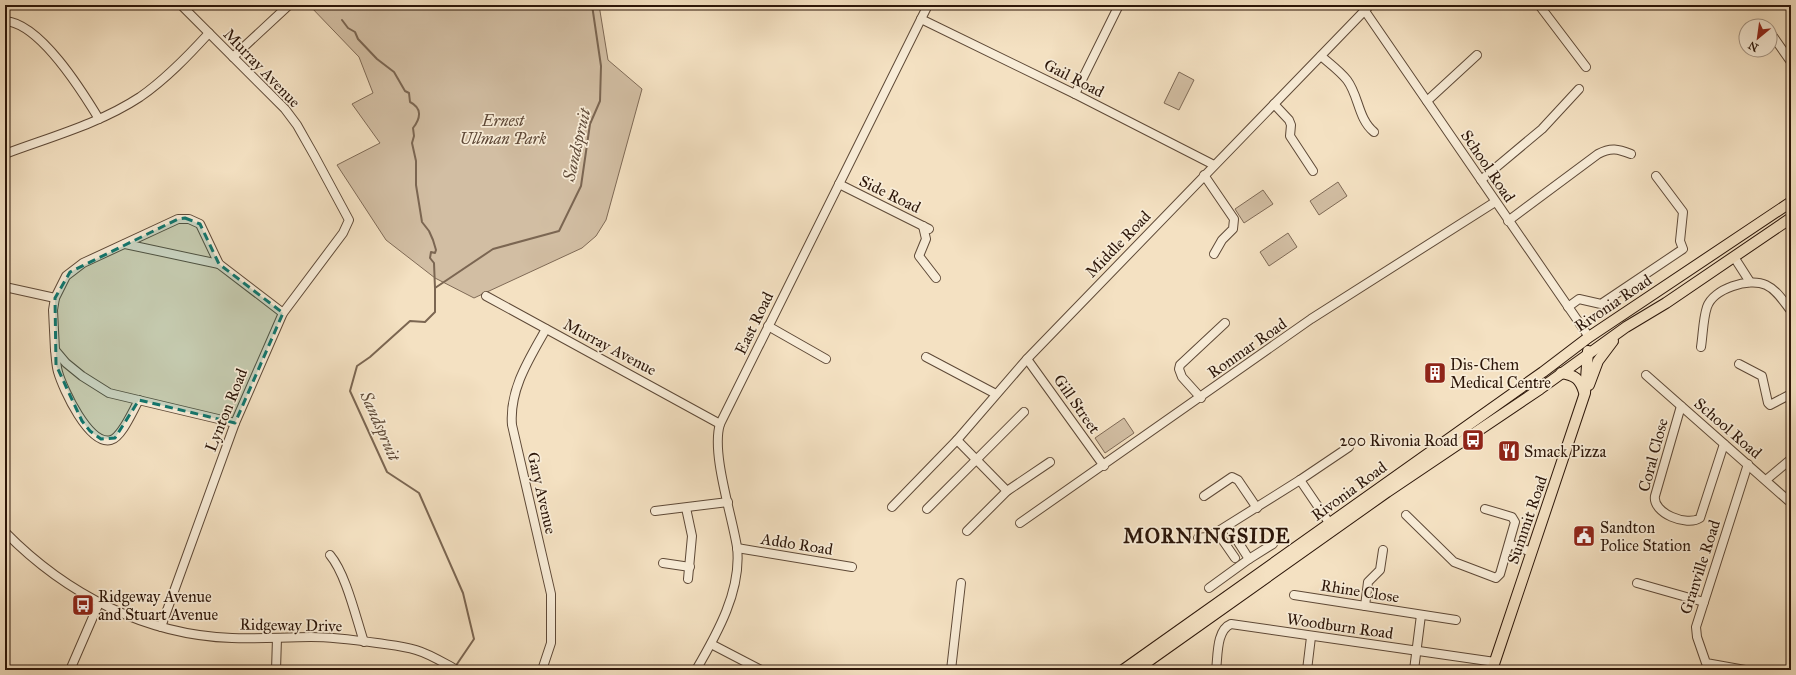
<svg xmlns="http://www.w3.org/2000/svg" width="1796" height="675" font-family="'IM FELL Great Primer',serif">
  <style>
    .green { fill: #d2bea3; stroke: #7f6a56 }
    .lines { fill: none; stroke-linecap: round; stroke-linejoin: round }
    .stream { stroke: #7b6652; stroke-width: 2 }
    .minor-casing { stroke: #5e4937; stroke-width: 10 }
    .major-casing { stroke: #2c1609; stroke-width: 12 }
    .minor { stroke: #f8ecd7; stroke-width: 8 }
    .major { stroke: #f4e1c2; stroke-width: 10 }
    .marked { fill: #0f766e; fill-opacity: 0.2; stroke: #0f766e; stroke-width: 3; stroke-dasharray: 8 5; stroke-linejoin: round }
    .labels { text-anchor: middle; dominant-baseline: central; stroke-width: 3.5; stroke-linejoin: round; paint-order: stroke }
    .street-label { font-size: 16px; fill: #2c1609; stroke: #f8ecd7 }
    .park-label { font-size: 16px; font-style: italic; fill: #5e4837; stroke: #f8ecd7 }
    .poi-label { font-size: 16px; fill: #2c1609; stroke: #f8ecd7; text-anchor: start }
    .water-label { font-size: 17px; font-style: italic; fill: #614c3a; stroke: #f8ecd7 }
    .district-label { font-size: 20px; font-weight: bold; letter-spacing: 1px; fill: #2c1609; stroke: #f8ecd7 }
  </style>
  <rect width="100%" height="100%" fill="#f4e1c2"/>
  <filter id="stains"><feTurbulence type="fractalNoise" baseFrequency=".005" numOctaves="4"/><feColorMatrix values="0 0 0 0 .2 0 0 0 0 .09 0 0 0 0 .02 0 0 0 .5 -.17"/></filter>
  <radialGradient id="worn" r=".72"><stop offset=".6" stop-color="#630" stop-opacity="0"/><stop offset="1" stop-color="#630" stop-opacity=".3"/></radialGradient>
  <g class="green">
    <polygon points="309,5 599,5 608,60 642,89 606,220 596,236 582,248 474,298 435,278 386,240 337,165 380,143 352,104 373,93 359,57"/>
    <polygon points="1179,72 1194,80 1179,110 1164,103"/>
    <polygon points="1338,182 1347,196 1319,215 1310,201"/>
    <polygon points="1263,190 1273,204 1244,223 1235,209"/>
    <polygon points="1288,233 1297,247 1269,266 1260,252"/>
    <polygon points="1124,418 1134,433 1105,453 1095,438"/>
  </g>
  <g class="lines">
    <g class="stream">
      <path d="M342,20L348,28L355,32L358,39L377,59L394,72L405,91L409,93L410,102C422,108 421,118 413,128L414,136L412,143L416,161V185L422,222L429,231L433,240L436,250L435,253L431,252L430,258L434,263L435,288"/>
      <polyline points="455,667 474,639 463,593 419,493 387,472 350,391 357,366 370,357 410,321 425,322 435,312 435,288 493,249 559,231 581,186 590,124 600,101 601,66 592,5"/>
    </g>
    <g class="minor-casing">
      <g id="minor">
        <polyline points="1539,5 1586,67"/>
        <polyline points="1365,11 1589,337"/>
        <polyline points="921,19 1075,94 1214,165"/>
        <path d="M5,21C40,23 82,91 99,119"/>
        <polyline points="1770,32 1791,62"/>
        <path d="M1321,56C1329,63 1340,71 1347,80C1359,96 1358,119 1374,132"/>
        <polyline points="233,57 289,5"/>
        <polyline points="1075,94 1119,5"/>
        <polyline points="1427,101 1477,55"/>
        <polyline points="1274,104 1289,120 1291,125 1290,136 1313,171"/>
        <path d="M5,154C50,137 99,124 140,97C166,79 188,56 209,33"/>
        <polyline points="1204,175 1234,219 1233,229 1222,240 1214,254"/>
        <polyline points="1481,180 1542,129 1579,89"/>
        <polyline points="839,184 929,229"/>
        <path d="M1508,221L1598,154C1611,147 1618,149 1631,154"/>
        <polyline points="923,226 926,239 919,256 936,278"/>
        <polyline points="125,244 219,264"/>
        <polyline points="1734,257 1750,282"/>
        <polyline points="5,287 55,298"/>
        <polyline points="486,296 720,424"/>
        <polyline points="1568,307 1579,299 1601,304 1683,249 1680,241 1683,212 1656,176"/>
        <polyline points="768,326 826,359"/>
        <path d="M1701,347C1703,334 1703,319 1707,307C1713,289 1749,277 1766,285C1777,290 1784,302 1791,311"/>
        <path d="M55,350C56,358 56,365 58,372C63,389 89,446 111,440C122,437 133,410 139,400"/>
        <polyline points="926,357 996,394"/>
        <polyline points="1027,359 1104,466"/>
        <polyline points="1739,364 1762,376 1768,403 1770,405 1791,394"/>
        <polyline points="1646,375 1791,503"/>
        <polyline points="1201,398 1182,377 1179,369 1180,365 1225,323"/>
        <path d="M1681,406L1655,496C1652,513 1687,527 1700,518L1724,444"/>
        <polyline points="235,423 109,393 82,376 66,363 55,350 53,310 55,298 66,276 83,263 178,219 189,219 200,224 219,264 283,313"/>
        <polyline points="957,440 1007,491"/>
        <polyline points="1300,480 1349,447"/>
        <polyline points="1766,480 1791,459"/>
        <polyline points="1204,496 1232,477 1238,480 1257,508"/>
        <polyline points="892,507 957,440 1027,359 1370,5"/>
        <polyline points="686,508 692,536 688,579"/>
        <polyline points="927,509 1024,412"/>
        <polyline points="655,511 728,502"/>
        <polyline points="1406,515 1454,562 1496,578 1500,574 1515,522 1512,517 1485,509"/>
        <polyline points="1020,523 1311,319 1495,202"/>
        <polyline points="967,531 1007,491 1050,462"/>
        <path d="M5,532C66,594 145,635 232,638C259,639 285,637 311,637C333,637 355,640 377,643C390,645 403,646 416,650C430,654 444,663 457,670"/>
        <polyline points="1217,532 1235,558"/>
        <polyline points="1198,538 1206,537 1217,532 1300,480 1332,527"/>
        <polyline points="1509,544 1532,552"/>
        <polyline points="737,548 852,567"/>
        <path d="M330,555C346,574 356,618 364,642"/>
        <polyline points="1249,559 1273,544"/>
        <polyline points="663,563 690,567"/>
        <polyline points="1637,583 1704,602"/>
        <polyline points="1209,588 1249,559 1228,526"/>
        <polyline points="1294,595 1456,620"/>
        <polyline points="1365,606 1368,582 1380,570 1383,550"/>
        <polyline points="161,627 235,423 283,313 343,233 349,220 314,155 297,125 285,109 181,5"/>
        <polyline points="711,644 761,670"/>
        <polyline points="70,670 99,603"/>
        <polyline points="276,670 277,638"/>
        <path d="M542,670L551,643V594L512,425C509,390 529,359 546,329"/>
        <path d="M696,670C717,634 742,590 737,547C732,515 711,453 720,424L928,5"/>
        <polyline points="951,670 961,583"/>
        <path d="M1216,670C1218,657 1216,630 1231,624L1495,662"/>
        <polyline points="1307,670 1311,637"/>
        <polyline points="1414,670 1421,615"/>
        <polyline points="1745,670 1706,663 1697,637 1696,627 1748,464"/>
      </g>
    </g>
    <g class="major-casing">
      <g id="major">
        <path d="M1561,373C1575,375 1580,379 1584,392"/>
        <polyline points="1589,385 1598,361 1613,341"/>
        <polyline points="1123,670 1543,372 1589,337 1791,202"/>
        <polyline points="1136,670 1387,492 1540,389 1626,327 1666,303 1791,218"/>
        <polyline points="1492,670 1585,393 1588,351"/>
      </g>
    </g>
    <use href="#minor" class="minor"/>
    <use href="#major" class="major"/>
  </g>
  <path class="marked" d="M185,218L200,224L219,264L283,313L235,423L139,400L115,438L101,439L90,431L82,421L56,365L55,298L70,272L178,219Z"/>
  <defs>
    <g id="building-square" transform="scale(1.15)"><rect x="-9" y="-9" width="18" height="18" rx="4" fill="#8f2418" stroke="#f8ecd7"/><path d="M-4-6H4V6H1V3H-1V6H-4ZM-2.5-4.3h1.7v1.8h-1.7ZM.8-4.3h1.7v1.8H.8ZM-2.5-1h1.7V.8h-1.7ZM.8-1h1.7V.8H.8Z" fill="#fff"/></g>
    <g id="bus-square" transform="scale(1.15)"><rect x="-9" y="-9" width="18" height="18" rx="4" fill="#8f2418" stroke="#f8ecd7"/><path d="M-5-6H5V4H4V6H2V4H-2V6H-4V4H-5ZM-3.5-4V0h7V-4ZM-3.5 1.2v1.5H-2V1.2ZM2 1.2v1.5H3.5V1.2Z" fill="#fff"/></g>
    <g id="restaurant-square" transform="scale(1.15)"><rect x="-9" y="-9" width="18" height="18" rx="4" fill="#8f2418" stroke="#f8ecd7"/><path d="M-5-6h1v4h1v-4h1v4h1v-4h1v5L-1.5 .5V6h-2V.5L-5-1ZM5-6V6H3V1.5H1.5Q1.5-4 5-6Z" fill="#fff"/></g>
    <g id="civic-square" transform="scale(1.15)"><rect x="-9" y="-9" width="18" height="18" rx="4" fill="#8f2418" stroke="#f8ecd7"/><path d="M-.6-6.5H3V-4.5H.6V-3L4-1V1h2V6H-6V1h2V-1L-.6-3ZM-1.2 2.5V6h2.4V2.5Z" fill="#fff"/></g>
  </defs>
  <g fill-rule="evenodd">
    <use href="#building-square" x="1435" y="373"/>
    <use href="#bus-square" x="1473" y="440"/>
    <use href="#restaurant-square" x="1509" y="451"/>
    <use href="#civic-square" x="1584" y="536"/>
    <use href="#bus-square" x="83" y="605"/>
  </g>
  <g class="labels">
    <g class="street-label">
      <text transform="translate(262 68) rotate(46)">Murray Avenue</text>
      <text transform="translate(1074 78) rotate(27)">Gail Road</text>
      <text transform="translate(1488 166) rotate(56)">School Road</text>
      <text transform="translate(890 194) rotate(26)">Side Road</text>
      <text transform="translate(1118 244) rotate(-46)">Middle Road</text>
      <text transform="translate(1613 303) rotate(-34)">Rivonia Road</text>
      <text transform="translate(754 323) rotate(-64)">East Road</text>
      <text transform="translate(610 347) rotate(28)">Murray Avenue</text>
      <text transform="translate(1247 348) rotate(-35)">Ronmar Road</text>
      <text transform="translate(1077 404) rotate(55)">Gill Street</text>
      <text transform="translate(226 410) rotate(-68)">Lynton Road</text>
      <text transform="translate(1728 428) rotate(41)">School Road</text>
      <text transform="translate(1653 455) rotate(-75)">Coral Close</text>
      <text transform="translate(1349 491) rotate(-36)">Rivonia Road</text>
      <text transform="translate(542 493) rotate(77)">Gary Avenue</text>
      <text transform="translate(1527 520) rotate(-71)">Summit Road</text>
      <text transform="translate(797 544) rotate(9)">Addo Road</text>
      <text transform="translate(1700 567) rotate(-72)">Granville Road</text>
      <text transform="translate(1360 591) rotate(9)">Rhine Close</text>
      <text transform="translate(291 625) rotate(1)">Ridgeway Drive</text>
      <text transform="translate(1340 626) rotate(8)">Woodburn Road</text>
    </g>
    <g class="park-label">
      <text x="503" y="120">Ernest<tspan x="503" dy="18">Ullman Park</tspan></text>
    </g>
    <g class="poi-label">
      <text x="1450" y="364">Dis-Chem<tspan x="1450" dy="18">Medical Centre</tspan></text>
      <text x="1458" y="440" text-anchor="end">200 Rivonia Road</text>
      <text x="1524" y="451">Smack Pizza</text>
      <text x="1600" y="527">Sandton<tspan x="1600" dy="18">Police Station</tspan></text>
      <text x="98" y="596">Ridgeway Avenue<tspan x="98" dy="18">and Stuart Avenue</tspan></text>
    </g>
    <g class="water-label">
      <text transform="translate(577 145) rotate(-77)">Sandspruit</text>
      <text transform="translate(380 426) rotate(66)">Sandspruit</text>
    </g>
    <g class="district-label">
      <text x="1207" y="536">MORNINGSIDE</text>
    </g>
  </g>
  <rect width="1796" height="675" fill="none" stroke="#f4e1c2" stroke-width="20"/>
  <rect x="6" y="6" width="1784" height="663" fill="none" stroke="#2c1609" stroke-width="2"/>
  <rect x="10" y="10" width="1776" height="655" fill="none" stroke="#2c1609"/>
  <g transform="translate(1758 38) rotate(209)"><circle r="19" fill="#f8ecd7" stroke="#a69685"/>
  <path d="M0-3L7 15L0 10L-7 15Z" fill="#8f2418"/>
  <text y="-6" font-size="11" font-weight="bold" text-anchor="middle" fill="#2c1609">N</text>
  </g>
  <rect width="100%" height="100%" filter="url(#stains)"/>
  <rect width="100%" height="100%" fill="url(#worn)"/>
</svg>
